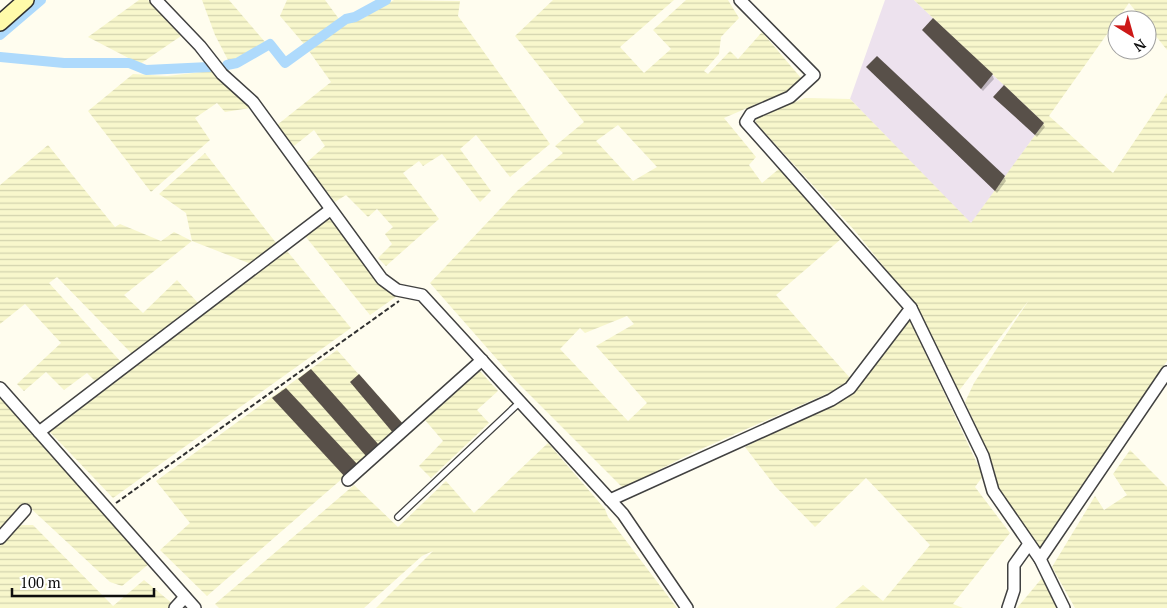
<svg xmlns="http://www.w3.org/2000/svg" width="1167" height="608" font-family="'PT Serif',serif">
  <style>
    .industrial { fill: #ede2ee }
    .farmland { fill: url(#farmland-rules); fill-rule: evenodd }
    .shadow { fill: #0003 }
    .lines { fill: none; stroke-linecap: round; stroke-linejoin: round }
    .canal { stroke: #aedafc; stroke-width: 10 }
    .building { fill: #585049 }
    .lane-casing { stroke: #414141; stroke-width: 8 }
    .street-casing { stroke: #414141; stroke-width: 14 }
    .secondary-casing { stroke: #303030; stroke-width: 18 }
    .path { stroke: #303030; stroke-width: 2; stroke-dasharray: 5 2.5; stroke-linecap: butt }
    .lane { stroke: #fff; stroke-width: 5.5 }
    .street { stroke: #fff; stroke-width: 11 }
    .secondary { stroke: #fffbaa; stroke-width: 15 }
  </style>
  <defs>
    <pattern id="farmland-rules" width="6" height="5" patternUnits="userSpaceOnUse" patternTransform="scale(1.25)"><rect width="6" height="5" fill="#f8f7cc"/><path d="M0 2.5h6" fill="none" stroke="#d3d3ae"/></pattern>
  </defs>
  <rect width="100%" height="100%" fill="#fffdef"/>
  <polygon class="industrial" points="885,0 914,0 1044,123 971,224 850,99"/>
  <g class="farmland">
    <polygon points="139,0 148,0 181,36 140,64 88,37"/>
    <polygon points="202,0 229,0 265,42 229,62 215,35"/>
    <polygon points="287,0 325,0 339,19 304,44 280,16"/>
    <polygon points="394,0 460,1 458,16 550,144 510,177 476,135 460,149 491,191 480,202 442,154 423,166 419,161 403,173 439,219 386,266 378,258 392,244 385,234 393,227 377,209 368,217 346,195 335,202 305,164 325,146 314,130 294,146 277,125 331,82 309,51 348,22 360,20"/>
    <path d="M553,0H674L620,47L644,73L671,49L653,30L686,0H728L739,18L721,37L719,54L704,71L708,74L730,51L738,59L762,32L801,78L787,91L724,118L756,157L749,165L762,183L780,168L841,239L776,295L851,379L833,391L692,453L623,488L517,382L430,283L518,190L563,153L555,146L584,122L515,36ZM618,125L657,167L633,181L596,141ZM627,316L634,324L596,346L647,403L628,421L560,349L580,328L585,333Z"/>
    <polygon points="914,0 1167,0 1167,50 1147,25 1147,20 1143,20 1129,3 1049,116 1113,173 1167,93 1167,361 1040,550 998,490 988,453 965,402 974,383 1029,300 958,392 914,304 855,231 755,122 760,115 805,98 850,99 971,223 1044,123"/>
    <polygon points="211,71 250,108 225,112 217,103 195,118 210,140 151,192 88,111 133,74 167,76"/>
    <polygon points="48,145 115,227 120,224 161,241 174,232 192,241 186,213 159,194 205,153 277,244 251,264 192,241 124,295 143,313 177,280 199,304 133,355 57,277 49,283 122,363 96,382 87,373 64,390 46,372 24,391 17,384 61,343 25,304 0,324 0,185"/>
    <polygon points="329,218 377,281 397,296 370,315 305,236"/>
    <polygon points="287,251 351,328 113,498 50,432"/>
    <polygon points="910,320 983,476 975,487 1010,533 953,604 963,608 835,608 863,585 883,601 930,545 866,478 815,527 775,486 745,447 854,393"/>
    <polygon points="337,350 404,425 207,596 160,550 190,523 156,481"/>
    <polygon points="480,371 498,391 477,410 489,423 431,478 419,466 443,441 425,420"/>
    <polygon points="0,395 149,564 122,586 110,582 26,504 0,530"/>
    <polygon points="548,443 605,509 608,517 677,608 376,608 433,551 422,556 364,608 219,608 215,604 354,485 398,527 446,481 474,513"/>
    <polygon points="1130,450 1167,487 1167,608 1075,608 1052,567 1095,496 1104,510 1127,495 1113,474"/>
    <polygon points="19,525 33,525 113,606 144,580 173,604 169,608 0,608 0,545"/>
    <polygon points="1042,578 1057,608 1017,608"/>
  </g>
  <g class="shadow">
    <polygon points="923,30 992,75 994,79 983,91"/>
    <polygon points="867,67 1004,177 1006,181 997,193"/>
    <polygon points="994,97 1043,124 1045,127 1037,137"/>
  </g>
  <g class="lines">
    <g class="canal">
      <polyline points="0,35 41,0"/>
      <polyline points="0,57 64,63 129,63 146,70 209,67"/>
      <polyline points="227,65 237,63 270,44 285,63 346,19 355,17 386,0"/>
    </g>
  </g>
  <g class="building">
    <polygon points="933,18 993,74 981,89 922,30"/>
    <polygon points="877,56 1005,176 995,191 866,67"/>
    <polygon points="1004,85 1044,123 1035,135 993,97"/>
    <polygon points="311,369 379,445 366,456 298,379"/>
    <polygon points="359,374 404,425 394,434 350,382"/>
    <polygon points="286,388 359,466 346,478 272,398"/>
  </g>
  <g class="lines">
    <g class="lane-casing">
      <polyline id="lane" points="398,517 520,402"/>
    </g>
    <g class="street-casing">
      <g id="street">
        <polyline points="156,0 200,46 222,74 253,102 382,279 397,290 422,295 623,514 687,608"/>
        <polyline points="740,0 814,75 790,97 751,114 746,122 911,308 983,456 993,491 1040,559 1064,608"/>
        <polyline points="0,388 195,608"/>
        <polyline points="39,432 330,210"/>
        <polyline points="348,480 482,360"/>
        <polyline points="610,500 831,400 850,388 911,308"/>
        <polyline points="0,538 25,510"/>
        <polyline points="1040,559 1167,372"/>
        <polyline points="175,608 185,597"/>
        <polyline points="1008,608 1014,590 1014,565 1029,544"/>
      </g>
    </g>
    <g class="secondary-casing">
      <polyline id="secondary" points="0,23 26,0"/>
    </g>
    <polyline class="path" points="116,503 399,301"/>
    <use href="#lane" class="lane"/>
    <use href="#street" class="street"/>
    <use href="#secondary" class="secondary"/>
  </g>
  <g transform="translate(1132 35) rotate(143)"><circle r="24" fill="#ffffff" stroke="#9f9f9f"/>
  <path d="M0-4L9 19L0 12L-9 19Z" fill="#cd1917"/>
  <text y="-8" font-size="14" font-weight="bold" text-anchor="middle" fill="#0e0e0e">N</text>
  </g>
  <path d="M12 588v8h142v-8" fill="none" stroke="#0e0e0e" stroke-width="2.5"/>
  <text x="20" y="588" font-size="15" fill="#0e0e0e" stroke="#ffffff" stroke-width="4" paint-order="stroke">100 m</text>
</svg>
